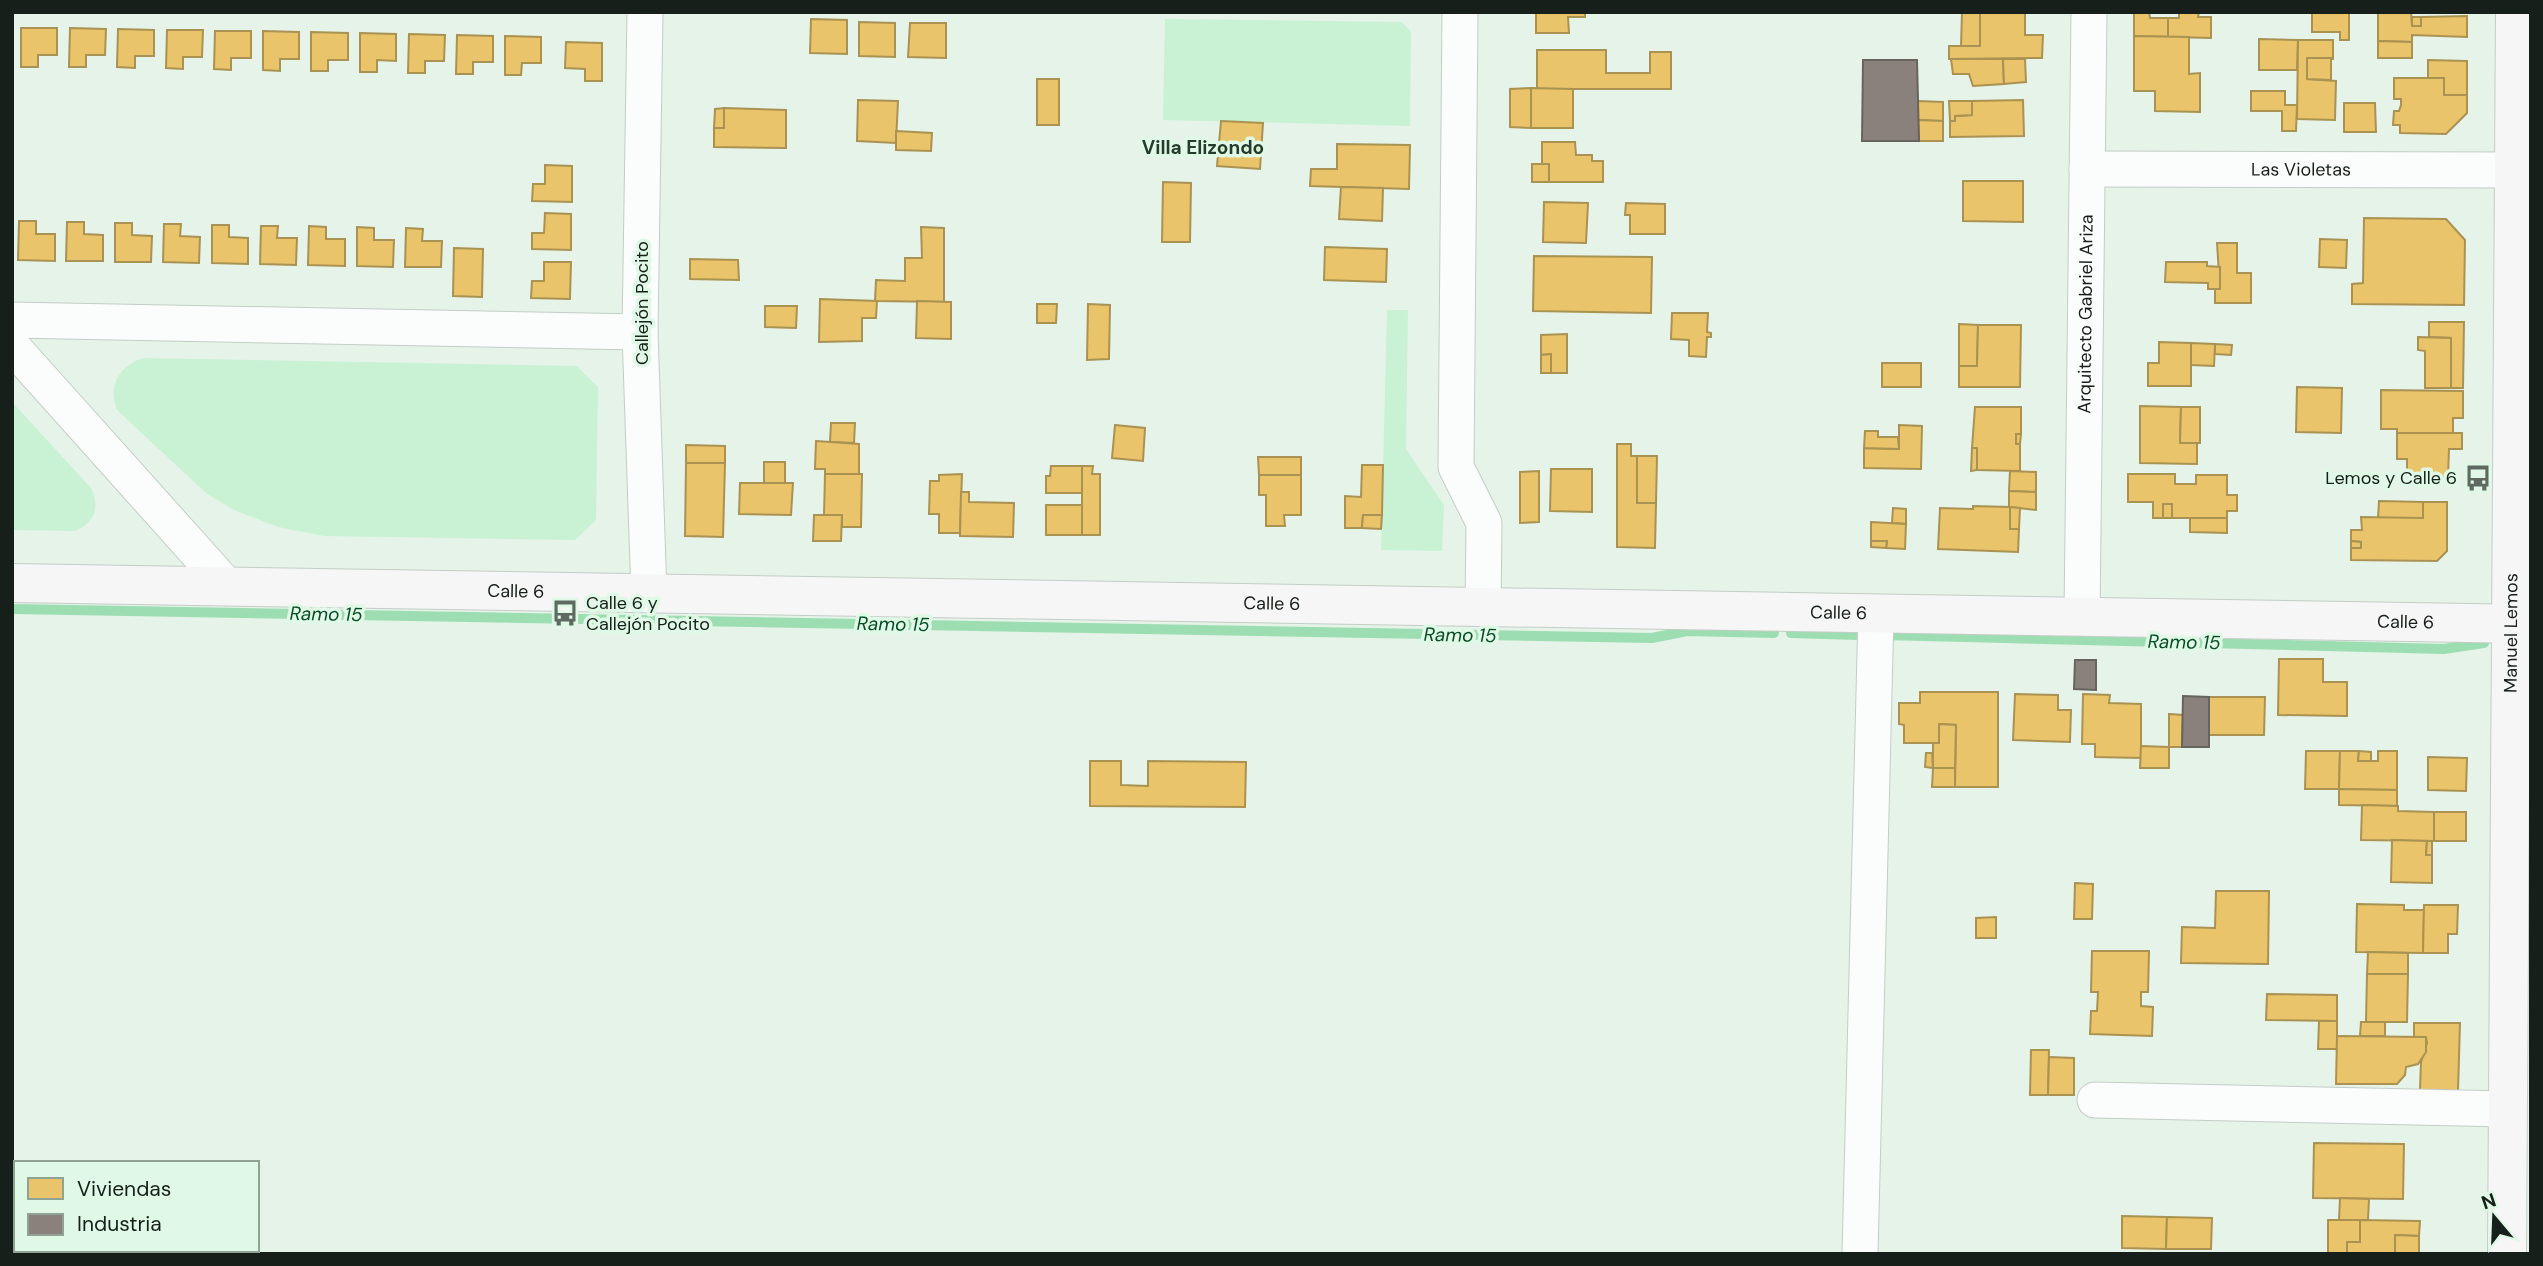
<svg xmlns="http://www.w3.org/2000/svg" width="2543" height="1266" font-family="'DM Sans',sans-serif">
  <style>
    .green { fill: #c9f2d5 }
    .homes { fill: #e9c46a; stroke: #aa9252; stroke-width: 2 }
    .industry { fill: #8a817c; stroke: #67645e; stroke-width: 2 }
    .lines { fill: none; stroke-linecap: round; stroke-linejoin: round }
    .stream { stroke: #9cdeb1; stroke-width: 10 }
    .street-casing { stroke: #c3cdc6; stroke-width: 37 }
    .secondary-casing { stroke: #c3cdc6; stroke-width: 40 }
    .street { stroke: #fbfdfc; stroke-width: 35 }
    .secondary { stroke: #f7f6f6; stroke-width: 38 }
    .labels { text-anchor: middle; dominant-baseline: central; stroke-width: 7; stroke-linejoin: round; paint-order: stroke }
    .street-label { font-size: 18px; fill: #161f19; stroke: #e0f9e6 }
    .poi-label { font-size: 18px; fill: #161f19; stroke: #e0f9e6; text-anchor: end }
    .neighbourhood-label { font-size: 19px; font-weight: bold; fill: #273b2c; stroke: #e0f9e6 }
    .water-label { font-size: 19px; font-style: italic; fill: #074d27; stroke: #e0f9e6 }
  </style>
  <rect width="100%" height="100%" fill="#e6f3e9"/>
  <g class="green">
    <polygon points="1165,19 1402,22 1411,32 1410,126 1163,120"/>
    <polygon points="1387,310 1408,310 1406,449 1444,505 1442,551 1381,550"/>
    <path d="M143,358L577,366L598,387L596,520L575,540L324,536L278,527L234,510L207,494L117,410C107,385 120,366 143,358Z"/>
    <path d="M12,402L91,488C101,507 94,523 75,531L12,530Z"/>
  </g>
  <g class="homes">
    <polygon points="1536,12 1585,12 1585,17 1568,17 1569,33 1536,33"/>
    <polygon points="1962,12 1980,12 1980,46 1961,46"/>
    <polygon points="1980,12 2025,12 2025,35 2043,35 2042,58 1949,59 1949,46 1980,46"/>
    <polygon points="2134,12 2149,12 2150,18 2168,18 2168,37 2134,36"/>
    <polygon points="2179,12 2199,12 2198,17 2211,17 2211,38 2168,37 2168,18 2179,18"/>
    <polygon points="2312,12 2349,12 2349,40 2340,40 2340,32 2312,32"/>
    <polygon points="2378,12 2411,12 2412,26 2421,26 2421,17 2467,16 2467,37 2412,35 2412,42 2378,41"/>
    <rect x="2412" y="17" width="9" height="9"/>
    <polygon points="811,19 847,20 847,54 810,53"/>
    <polygon points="859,22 895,23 895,57 859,56"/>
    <polygon points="910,23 946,23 946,58 908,57"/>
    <polygon points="21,28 57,28 57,55 38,55 38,67 21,67"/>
    <polygon points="70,28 106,29 105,55 86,55 86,67 69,67"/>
    <polygon points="118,29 154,30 154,56 135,56 135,68 117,67"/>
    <polygon points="167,30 203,30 202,57 183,57 183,69 166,68"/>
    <polygon points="215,31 251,31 251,58 231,58 231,70 214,69"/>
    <polygon points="263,31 299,32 299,59 280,59 280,71 263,70"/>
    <polygon points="311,32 348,33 348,60 328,60 328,71 311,71"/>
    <polygon points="360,33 396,34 396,61 377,60 377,72 360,72"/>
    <polygon points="409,34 445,35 444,61 425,61 425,73 408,73"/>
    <polygon points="457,35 493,36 493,62 473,62 473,74 456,74"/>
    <polygon points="505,36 541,37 541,63 522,63 521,75 505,75"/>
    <polygon points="2134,36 2189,37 2189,74 2200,73 2200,112 2155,111 2155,91 2134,91"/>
    <polygon points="2259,39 2298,40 2297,70 2259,70"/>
    <polygon points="2298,40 2333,40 2333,59 2307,58 2307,79 2336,81 2335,120 2297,119"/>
    <polygon points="2378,41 2412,42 2412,58 2378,58"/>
    <polygon points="566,42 602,43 602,81 585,81 585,69 565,68"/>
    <polygon points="1537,50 1606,50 1606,73 1650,73 1650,52 1671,52 1671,89 1537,89"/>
    <polygon points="2307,58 2331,58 2331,80 2307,79"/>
    <polygon points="1951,59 2003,59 2004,84 1973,86 1969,74 1953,74"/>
    <polygon points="2003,59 2025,59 2026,82 2004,84"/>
    <polygon points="2428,60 2467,61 2467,95 2444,95 2444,78 2428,78"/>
    <polygon points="2394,78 2444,78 2444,95 2467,95 2467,113 2446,134 2400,133 2400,125 2393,125 2394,111 2399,111 2401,105 2401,99 2394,99"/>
    <rect x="1037" y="79" width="22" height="46"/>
    <polygon points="1531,88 1531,128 1510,127 1510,89"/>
    <polygon points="1531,88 1573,89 1573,128 1531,128"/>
    <polygon points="2251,91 2285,91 2285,105 2297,105 2296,131 2282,131 2282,111 2251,111"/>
    <polygon points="858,100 898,101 896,143 857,141"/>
    <polygon points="2023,100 2024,136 1950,137 1950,121 1955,121 1955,116 1972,115 1972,101"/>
    <polygon points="1918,101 1943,102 1943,121 1918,120"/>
    <polygon points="1949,101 1972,101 1972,115 1955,116 1955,121 1950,121"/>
    <polygon points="2344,103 2375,103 2376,132 2344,132"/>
    <polygon points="724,108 724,128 714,128 715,109"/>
    <polygon points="724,108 786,110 786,148 714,147 714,128 724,128"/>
    <polygon points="1918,120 1943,121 1943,141 1919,141"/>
    <polygon points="1221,121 1263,123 1260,169 1217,166"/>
    <polygon points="896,131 932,133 931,151 896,150"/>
    <polygon points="1542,142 1575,142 1576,155 1592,155 1592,161 1603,161 1603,182 1549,182 1549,164 1542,164"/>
    <polygon points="1337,144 1410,145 1409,189 1310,186 1311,169 1337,169"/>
    <rect x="1532" y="164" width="17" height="18"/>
    <polygon points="545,165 572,166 572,202 532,201 533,184 545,184"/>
    <polygon points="1963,181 2023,181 2023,222 1963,221"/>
    <polygon points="1163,182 1191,183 1190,242 1162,242"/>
    <polygon points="1341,187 1383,188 1382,221 1339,219"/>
    <polygon points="1544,202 1588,203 1586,243 1543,242"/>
    <polygon points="1626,203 1665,204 1665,234 1630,234 1630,215 1625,215"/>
    <polygon points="545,213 571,214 571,250 532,249 532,233 544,233"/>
    <polygon points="2364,218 2446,219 2465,240 2464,305 2352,304 2352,284 2363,283"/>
    <polygon points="19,221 36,221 36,234 55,234 55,261 18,260"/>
    <polygon points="67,222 84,222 84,234 103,235 103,261 66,261"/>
    <polygon points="115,223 132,223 132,235 152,236 151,262 115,262"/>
    <polygon points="164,224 181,224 180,236 200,237 199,263 163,262"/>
    <polygon points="212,225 229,225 229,237 248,238 248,264 212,263"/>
    <polygon points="261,226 278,226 277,238 297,238 296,265 260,264"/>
    <polygon points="309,226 326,227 326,239 345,239 345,266 308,265"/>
    <polygon points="357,227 374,228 374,240 394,240 393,267 357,266"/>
    <polygon points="921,227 944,228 944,302 875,301 876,280 905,281 905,258 922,258"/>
    <polygon points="406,228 423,229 422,241 442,241 441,267 405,267"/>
    <polygon points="2320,239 2347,240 2346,268 2319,267"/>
    <polygon points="2217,243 2237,243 2237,273 2251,273 2251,303 2215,303 2215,289 2220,289"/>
    <polygon points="1325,247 1387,249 1386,282 1324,280"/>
    <polygon points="454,248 483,249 482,297 453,296"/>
    <polygon points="1534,256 1652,257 1651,313 1533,311"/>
    <polygon points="690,259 738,260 739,280 690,279"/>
    <polygon points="544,262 571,262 570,299 531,298 532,281 544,281"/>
    <polygon points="2166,262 2207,262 2207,266 2220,267 2220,289 2208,289 2208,283 2165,282"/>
    <polygon points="820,299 877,301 876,318 862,318 862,341 819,342"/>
    <polygon points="917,301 951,302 951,339 916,338"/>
    <polygon points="1037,304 1057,304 1056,323 1037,323"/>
    <polygon points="1088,304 1110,305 1109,359 1087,360"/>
    <polygon points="765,306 797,306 796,328 765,327"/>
    <polygon points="1672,313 1708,313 1707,332 1711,333 1711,337 1707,337 1706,357 1689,356 1689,340 1671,339"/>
    <polygon points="2429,322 2464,322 2463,388 2451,388 2451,338 2429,337"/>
    <polygon points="1959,324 1978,325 1977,366 1959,366"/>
    <polygon points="1978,325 2021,325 2020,387 1959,387 1959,366 1977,366"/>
    <polygon points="1567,334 1567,373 1551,373 1551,354 1541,355 1541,335"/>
    <polygon points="2418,337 2451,338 2451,388 2425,388 2425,351 2418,350"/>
    <polygon points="2159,342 2191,343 2191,386 2148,386 2148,363 2159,363"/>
    <polygon points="2191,343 2215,344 2214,366 2191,365"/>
    <polygon points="2215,344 2232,345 2231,355 2215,354"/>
    <polygon points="1551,354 1551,373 1541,373 1541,355"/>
    <rect x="1882" y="363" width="39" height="24"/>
    <polygon points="2297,387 2342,388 2341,433 2296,432"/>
    <polygon points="2381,390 2463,391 2463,418 2453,418 2453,433 2397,433 2397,429 2381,429"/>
    <polygon points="2140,406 2181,407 2180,443 2197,443 2197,464 2140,463"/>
    <polygon points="1975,407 2021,407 2021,434 2016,434 2016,444 2020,444 2020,471 1977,470 1977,448 1972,448"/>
    <polygon points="2181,407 2200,407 2200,443 2180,443"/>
    <polygon points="831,423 855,423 854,443 830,442"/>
    <polygon points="1115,425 1145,428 1143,461 1112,458"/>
    <polygon points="1899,425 1922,426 1921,469 1864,468 1864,448 1899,449"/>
    <polygon points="1865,431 1878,431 1878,437 1898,437 1899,449 1864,448"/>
    <polygon points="2397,433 2462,433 2462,449 2449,449 2448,477 2407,476 2407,459 2397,459"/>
    <polygon points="2016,434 2021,434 2020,444 2016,444"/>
    <polygon points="816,441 859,444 859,474 825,474 825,469 815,469"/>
    <polygon points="1617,444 1631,444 1631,456 1637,456 1637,503 1656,503 1655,548 1617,547"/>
    <polygon points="686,445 725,446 725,463 686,463"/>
    <polygon points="1972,448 1977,448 1977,470 1971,471"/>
    <polygon points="1637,456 1657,456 1656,503 1637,503"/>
    <polygon points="1258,457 1301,457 1301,475 1259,475"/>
    <rect x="764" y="462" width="21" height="21"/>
    <polygon points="686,463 725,463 723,537 685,536"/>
    <polygon points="1362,465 1383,465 1382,515 1363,515 1362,528 1345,528 1345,496 1361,497"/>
    <polygon points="1051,466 1082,466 1083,493 1046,493 1046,476 1050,476"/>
    <polygon points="1082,466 1093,466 1092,474 1100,474 1100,535 1082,535"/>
    <polygon points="1551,469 1592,469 1592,512 1550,511"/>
    <polygon points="1539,471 1539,522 1520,523 1520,472"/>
    <polygon points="2010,471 2036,472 2036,492 2009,491"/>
    <polygon points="825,474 862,474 861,527 842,527 842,515 824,515"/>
    <polygon points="962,474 960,533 939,533 939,514 929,514 930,481 939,481 939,475"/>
    <polygon points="2128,474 2175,474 2175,484 2196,484 2196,475 2227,475 2227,495 2237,495 2237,511 2227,511 2227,518 2172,518 2172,504 2163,504 2163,518 2153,518 2153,502 2128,502"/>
    <polygon points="1259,475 1301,475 1301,515 1284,515 1285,526 1266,526 1266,495 1259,495"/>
    <polygon points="740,483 793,483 791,515 739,514"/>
    <polygon points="2009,491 2036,492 2036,510 2009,507"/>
    <polygon points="961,492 969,492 969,502 1014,503 1013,537 960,536"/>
    <polygon points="2379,501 2423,502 2423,518 2378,518"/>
    <polygon points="2423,502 2447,502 2447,551 2437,561 2351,560 2351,548 2361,548 2361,542 2351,541 2351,530 2362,530 2361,517 2423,518"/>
    <rect x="2163" y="504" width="9" height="14"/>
    <rect x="1046" y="505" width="36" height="30"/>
    <polygon points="1973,506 2010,507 2010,529 2019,529 2018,552 1938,549 1940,508 1973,509"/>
    <polygon points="2010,507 2020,508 2019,529 2010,529"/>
    <polygon points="1893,508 1906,509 1906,524 1892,523"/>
    <polygon points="814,515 842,515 841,541 813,541"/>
    <polygon points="1363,515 1382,515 1381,529 1362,528"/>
    <polygon points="2190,518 2227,518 2227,533 2190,532"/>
    <polygon points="1871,522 1906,524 1905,549 1886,548 1887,541 1871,541"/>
    <polygon points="1871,541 1887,541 1886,548 1871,547"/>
    <polygon points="2351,541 2361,542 2361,548 2351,548"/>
    <polygon points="2279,659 2323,659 2323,682 2347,682 2347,716 2278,715"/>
    <polygon points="1920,692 1998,692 1998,787 1955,787 1956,725 1939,724 1939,743 1904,743 1904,725 1899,724 1899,703 1920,703"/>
    <polygon points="2015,694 2058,695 2058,710 2071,710 2070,742 2013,740"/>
    <polygon points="2083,694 2110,695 2109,703 2141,704 2141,758 2095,757 2095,744 2082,744"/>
    <polygon points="2209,697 2265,697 2264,735 2209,735"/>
    <polygon points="2169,714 2183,715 2182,747 2169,747"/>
    <polygon points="1939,724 1956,725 1955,768 1933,768 1933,743 1939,743"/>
    <polygon points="2141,746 2169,747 2169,768 2140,768"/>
    <polygon points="2306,751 2340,751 2339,789 2305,789"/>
    <polygon points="2340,751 2359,751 2358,761 2378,761 2378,751 2397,751 2397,790 2339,789"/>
    <polygon points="2359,751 2371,752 2371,761 2358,761"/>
    <polygon points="1926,753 1932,753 1933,768 1925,767"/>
    <polygon points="2428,757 2467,758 2466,791 2428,790"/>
    <polygon points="1090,761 1121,761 1121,785 1148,786 1148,761 1246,762 1245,807 1090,806"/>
    <polygon points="1933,768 1955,768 1955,787 1932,787"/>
    <polygon points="2339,789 2397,790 2397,806 2339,805"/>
    <polygon points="2362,805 2398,806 2398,811 2434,812 2434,841 2361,840"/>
    <rect x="2434" y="812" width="32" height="29"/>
    <polygon points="2392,840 2427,841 2426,855 2432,855 2432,883 2391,882"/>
    <polygon points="2427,841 2432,841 2432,855 2426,855"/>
    <polygon points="2075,883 2093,884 2092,919 2074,919"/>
    <polygon points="2216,891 2269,891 2268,964 2181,963 2182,927 2215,928"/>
    <polygon points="2357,904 2404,905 2404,910 2424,910 2423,953 2356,952"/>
    <polygon points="2424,905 2458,905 2457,934 2448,934 2448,953 2423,953"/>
    <polygon points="1996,917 1996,938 1976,938 1976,918"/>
    <polygon points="2092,951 2149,951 2148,992 2141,992 2141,1006 2153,1007 2152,1036 2090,1034 2091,1011 2097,1011 2098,992 2091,992"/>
    <polygon points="2368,952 2408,953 2408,974 2367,974"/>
    <polygon points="2367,974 2408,974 2407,1022 2366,1022"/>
    <polygon points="2267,994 2337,995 2337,1021 2266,1020"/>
    <polygon points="2319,1021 2337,1021 2337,1049 2318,1049"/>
    <polygon points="2361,1022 2385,1022 2385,1036 2360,1036"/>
    <polygon points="2414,1023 2460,1023 2458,1091 2420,1090 2421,1062 2427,1043 2426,1037 2414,1038"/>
    <polygon points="2337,1036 2426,1037 2426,1052 2418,1064 2406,1067 2405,1075 2397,1084 2336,1084"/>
    <polygon points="2031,1050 2049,1050 2048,1095 2030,1095"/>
    <polygon points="2049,1057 2074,1058 2074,1095 2048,1095"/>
    <polygon points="2314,1143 2404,1144 2403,1199 2313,1198"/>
    <polygon points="2340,1198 2369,1199 2368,1220 2339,1220"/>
    <polygon points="2122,1216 2167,1217 2166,1249 2122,1248"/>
    <polygon points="2167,1217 2212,1218 2211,1249 2166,1249"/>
    <polygon points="2328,1220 2360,1220 2360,1242 2347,1242 2347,1254 2328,1254"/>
    <polygon points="2360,1220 2420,1221 2419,1236 2395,1235 2395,1254 2347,1254 2347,1242 2360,1242"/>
    <polygon points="2395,1235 2419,1236 2419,1254 2395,1254"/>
  </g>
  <g class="industry">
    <polygon points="1863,60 1917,60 1919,141 1862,141"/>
    <polygon points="2075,660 2096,660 2096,690 2074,689"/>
    <polygon points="2183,696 2209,697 2209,747 2182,747"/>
  </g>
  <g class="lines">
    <g class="stream">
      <polyline points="12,609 1652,638 1687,631 1774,633"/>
      <polyline points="1791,633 1857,635"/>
      <polyline points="1883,635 2444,649 2484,643"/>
    </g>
    <g class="street-casing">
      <g id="street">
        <polyline points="645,12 640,332 649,594"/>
        <polyline points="1460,12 1456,467 1484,523 1483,607"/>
        <path id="s1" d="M2087,169L2514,170"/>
        <polyline points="12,320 640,332"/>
        <polyline points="12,346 228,587"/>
        <path id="s2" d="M2082,617L2089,12"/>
        <polyline points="2095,1100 2508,1109"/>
        <polyline points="1860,1254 1876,613"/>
      </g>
    </g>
    <g class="secondary-casing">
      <g id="secondary">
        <path id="s3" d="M12,583L2531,624"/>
        <path id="s4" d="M2507,1254L2515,12"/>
      </g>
    </g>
    <use href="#street" class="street"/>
    <use href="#secondary" class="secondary"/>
  </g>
  <defs>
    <g id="bus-bare" transform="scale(2.1)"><path d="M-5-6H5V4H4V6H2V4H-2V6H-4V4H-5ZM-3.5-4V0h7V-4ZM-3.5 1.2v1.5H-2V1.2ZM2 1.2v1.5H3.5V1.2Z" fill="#5f6962" stroke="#e0f9e6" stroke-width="2.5" paint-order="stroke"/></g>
  </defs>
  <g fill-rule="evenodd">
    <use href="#bus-bare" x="2478" y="478"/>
    <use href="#bus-bare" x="565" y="613"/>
  </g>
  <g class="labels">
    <g class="street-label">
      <text stroke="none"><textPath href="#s1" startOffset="214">Las Violetas</textPath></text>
      <text transform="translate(642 303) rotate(-90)">Callejón Pocito</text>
      <text stroke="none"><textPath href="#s2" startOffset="303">Arquitecto Gabriel Ariza</textPath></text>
      <text stroke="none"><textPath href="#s3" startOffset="504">Calle 6</textPath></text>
      <text stroke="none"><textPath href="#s3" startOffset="1260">Calle 6</textPath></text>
      <text stroke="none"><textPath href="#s3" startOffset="1827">Calle 6</textPath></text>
      <text stroke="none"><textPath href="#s3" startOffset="2394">Calle 6</textPath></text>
      <text stroke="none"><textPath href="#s4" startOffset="621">Manuel Lemos</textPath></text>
    </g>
    <g class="poi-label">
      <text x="2457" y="478">Lemos y Calle 6</text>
      <text x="586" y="603" text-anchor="start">Calle 6 y<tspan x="586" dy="21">Callejón Pocito</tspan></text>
    </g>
    <g class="neighbourhood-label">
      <text x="1203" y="147">Villa Elizondo</text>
    </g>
    <g class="water-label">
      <text transform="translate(326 614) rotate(1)">Ramo 15</text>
      <text transform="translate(893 624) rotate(1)">Ramo 15</text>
      <text transform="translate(1460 635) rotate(1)">Ramo 15</text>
      <text transform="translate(2184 642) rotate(1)">Ramo 15</text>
    </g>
  </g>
  <rect width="2543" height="1266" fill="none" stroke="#161f19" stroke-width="28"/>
  <rect x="14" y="1161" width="245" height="91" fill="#e0f9e6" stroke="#8fa294" stroke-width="2"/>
  <rect x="28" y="1178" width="35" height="21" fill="#e9c46a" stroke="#8fa294" stroke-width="2"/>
  <text x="77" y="1196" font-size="21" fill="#161f19">Viviendas</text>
  <rect x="28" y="1214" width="35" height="21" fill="#8a817c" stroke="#8fa294" stroke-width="2"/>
  <text x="77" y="1231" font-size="21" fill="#161f19">Industria</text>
  <g transform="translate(2494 1217) rotate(341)" stroke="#e0f9e6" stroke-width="5" paint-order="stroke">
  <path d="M0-5L12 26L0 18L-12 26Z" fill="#161f19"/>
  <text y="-10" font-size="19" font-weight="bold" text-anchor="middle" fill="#161f19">N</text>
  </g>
</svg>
